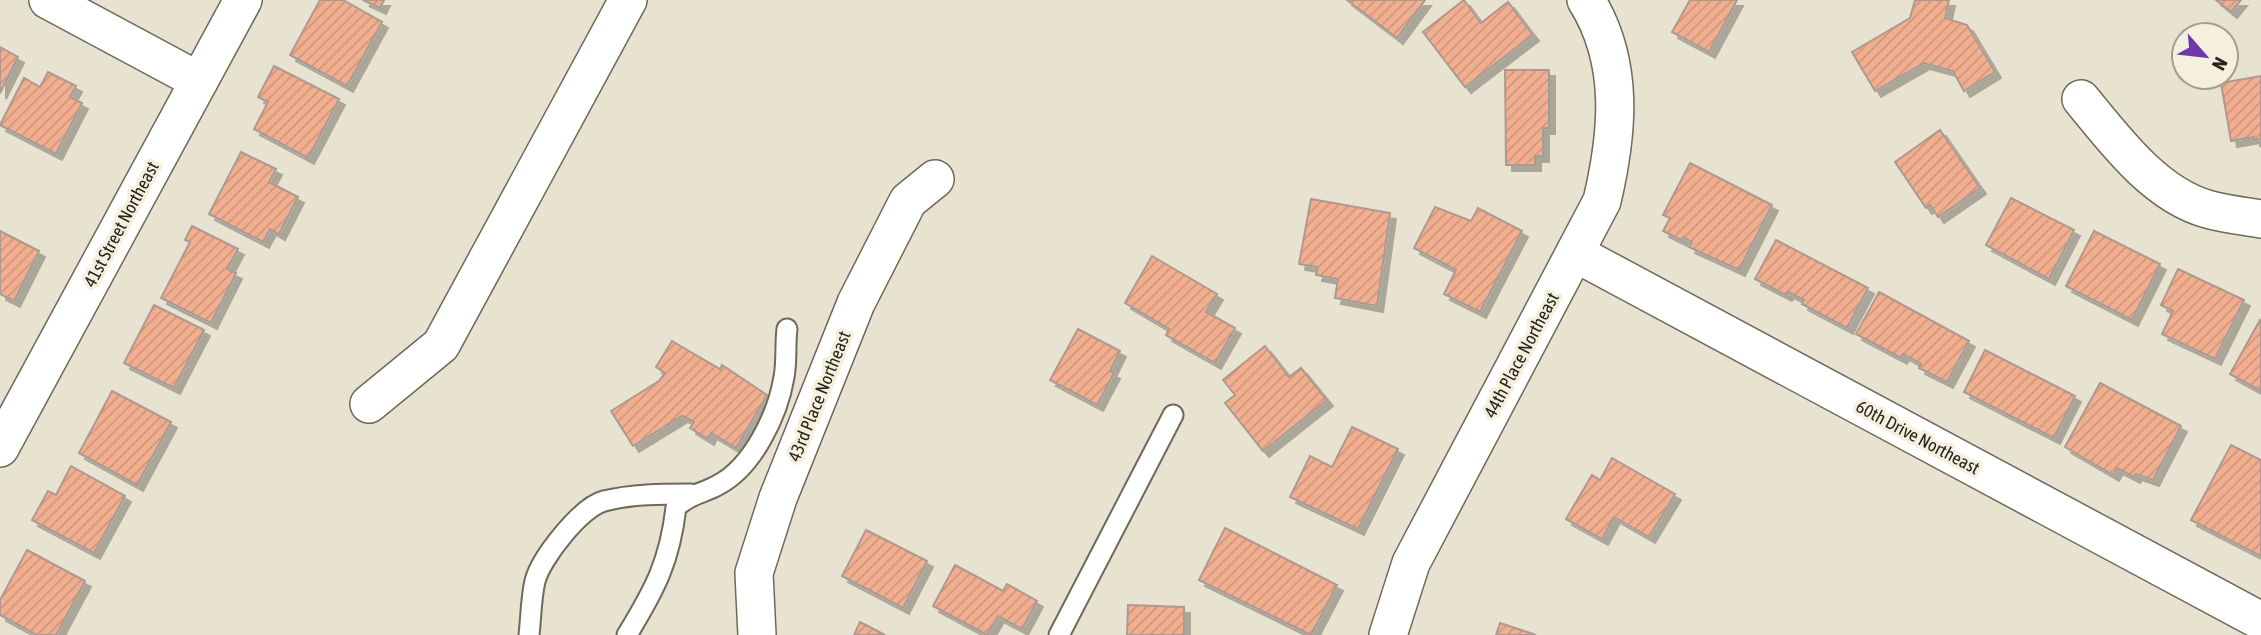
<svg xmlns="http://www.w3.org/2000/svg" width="2261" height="635" font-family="'Asap Condensed',sans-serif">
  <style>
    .building { fill: url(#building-hatch); stroke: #ac9a92; stroke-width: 2; filter: url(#shadow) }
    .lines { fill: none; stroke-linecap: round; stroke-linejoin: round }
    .service-casing { stroke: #6e6959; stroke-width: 23 }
    .minor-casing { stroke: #6e6959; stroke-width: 40 }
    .service { stroke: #fff; stroke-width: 19 }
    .minor { stroke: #fff; stroke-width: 37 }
    .labels { text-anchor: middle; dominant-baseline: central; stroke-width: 7; stroke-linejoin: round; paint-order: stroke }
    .street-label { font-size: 18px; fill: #27251e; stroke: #f5f0dd }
  </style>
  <defs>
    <pattern id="building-hatch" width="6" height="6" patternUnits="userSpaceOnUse" patternTransform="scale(1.75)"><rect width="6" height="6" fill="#f2af90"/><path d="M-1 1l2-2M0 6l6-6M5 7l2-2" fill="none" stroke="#d0967c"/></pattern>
    <filter id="shadow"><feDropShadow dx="6" dy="6" stdDeviation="0" flood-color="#0004"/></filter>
  </defs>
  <rect width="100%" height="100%" fill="#e8e3d0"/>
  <g class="building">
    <polygon points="320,0 343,0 382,22 347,86 290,55"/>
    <polygon points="363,0 384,0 380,8"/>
    <polygon points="1347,0 1425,0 1397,38"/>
    <polygon points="1464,0 1481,23 1508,2 1533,35 1465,87 1423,32"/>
    <polygon points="1690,0 1737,0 1709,52 1672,32"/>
    <polygon points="1915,0 1949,0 1945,18 1967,25 1995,72 1964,91 1953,71 1924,63 1875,91 1852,52 1910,18"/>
    <polygon points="2216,0 2241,0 2231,12"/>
    <polygon points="0,47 18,57 0,93"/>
    <polygon points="274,66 339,99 308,158 254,129 268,102 258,97"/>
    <polygon points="1505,70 1549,70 1549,128 1543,128 1543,156 1535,156 1535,165 1506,165"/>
    <polygon points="48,72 76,86 70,97 82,103 56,154 0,125 24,78 40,87"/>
    <polygon points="2261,76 2261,139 2254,140 2254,137 2231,141 2221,83"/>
    <polygon points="1940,130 1980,188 1938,217 1930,205 1926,208 1895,162"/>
    <polygon points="241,152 276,169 269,182 298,197 279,234 270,229 263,242 209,214"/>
    <polygon points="1690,163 1772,205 1739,270 1689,247 1692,242 1683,237 1681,240 1663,231 1670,218 1663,215"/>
    <polygon points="2011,198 2074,230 2049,279 1986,245"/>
    <polygon points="1311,199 1390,213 1377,306 1335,298 1338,279 1316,275 1318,267 1299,264"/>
    <polygon points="1435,207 1471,221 1478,208 1522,231 1480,312 1444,294 1456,270 1414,248"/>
    <polygon points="192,226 238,249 227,269 236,273 211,323 161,298 190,242 185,240"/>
    <polygon points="0,231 39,251 14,301 0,294"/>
    <polygon points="2094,231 2160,264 2132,320 2066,286"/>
    <polygon points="1776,240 1868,288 1847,328 1802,304 1804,300 1788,292 1786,295 1755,279"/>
    <polygon points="1152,256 1217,294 1206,312 1235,328 1215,363 1166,335 1169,329 1125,303"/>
    <polygon points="2178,269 2244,300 2215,359 2162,334 2173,311 2161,305"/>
    <polygon points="1879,292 1969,341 1947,382 1919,368 1921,364 1903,354 1901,358 1856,334"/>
    <polygon points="154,305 204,330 174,388 124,363"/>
    <polygon points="2260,320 2261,321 2261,391 2230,374"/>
    <polygon points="1078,329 1120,351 1110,371 1114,373 1097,405 1050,380"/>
    <polygon points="672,341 720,369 722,365 767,395 736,448 711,433 708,439 690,428 694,422 682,416 633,446 611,411 659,381 665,373 656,367"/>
    <polygon points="1265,346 1289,377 1301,368 1327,400 1263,451 1225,403 1235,395 1223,380"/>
    <polygon points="1985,350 2075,396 2054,438 1964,392"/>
    <polygon points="2100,383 2181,426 2153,480 2136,474 2134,477 2117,468 2113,475 2065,447"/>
    <polygon points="112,391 171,422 137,485 79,453"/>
    <polygon points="1352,427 1398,449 1358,529 1290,497 1310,456 1332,467"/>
    <polygon points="2231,445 2261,460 2261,556 2191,520"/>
    <polygon points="1612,458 1675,494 1649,537 1614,517 1602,539 1566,519 1592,475 1600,480"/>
    <polygon points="71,466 125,496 94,553 32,520 48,491 56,495"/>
    <polygon points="1225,528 1337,585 1311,635 1199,580"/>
    <polygon points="866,530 927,561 903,608 842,576"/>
    <polygon points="27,550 85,581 56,635 37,635 0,615 0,600"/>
    <polygon points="955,565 1003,591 1007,584 1037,601 1022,629 998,616 987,635 933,606"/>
    <polygon points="1128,605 1184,607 1184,635 1127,635"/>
    <polygon points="860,622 885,635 854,635"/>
    <polygon points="1500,623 1536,635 1496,635"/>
  </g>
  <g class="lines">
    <g class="service-casing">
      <g id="service">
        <path d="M529,635C531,618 531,598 535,581C541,558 581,507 604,501C632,494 662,494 691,494"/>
        <path d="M627,635C655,589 670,561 676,507C692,493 702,494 718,485C753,467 778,414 784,377C787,362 785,345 787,329"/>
        <polyline points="1059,635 1173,415"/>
      </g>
    </g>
    <g class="minor-casing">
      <g id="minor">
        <polyline points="48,0 199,81"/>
        <path d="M2081,99C2114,139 2154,194 2207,209C2224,214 2243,216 2261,219"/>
        <polyline points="1575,253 2261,621"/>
        <polyline points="369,404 441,345 628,0"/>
        <polyline points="0,448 243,0"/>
        <polyline points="757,635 754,573 778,498 856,303 908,201 935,179"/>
        <path d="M1388,635L1411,563L1602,201C1618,133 1625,62 1586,0"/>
      </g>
    </g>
    <use href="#service" class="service"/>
    <use href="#minor" class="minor"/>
  </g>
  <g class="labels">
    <g class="street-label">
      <text transform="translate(121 224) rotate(-62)">41st Street Northeast</text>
      <text transform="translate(1521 355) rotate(-62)">44th Place Northeast</text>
      <text transform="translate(819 396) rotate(-68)">43rd Place Northeast</text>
      <text transform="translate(1918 437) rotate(28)">60th Drive Northeast</text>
    </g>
  </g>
  <g transform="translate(2205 56) rotate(118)"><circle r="33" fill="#f5f0dd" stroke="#a39f91" stroke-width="2"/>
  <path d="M0-5L12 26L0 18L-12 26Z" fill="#7036ac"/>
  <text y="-10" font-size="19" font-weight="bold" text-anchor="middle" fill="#27251e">N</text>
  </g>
</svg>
